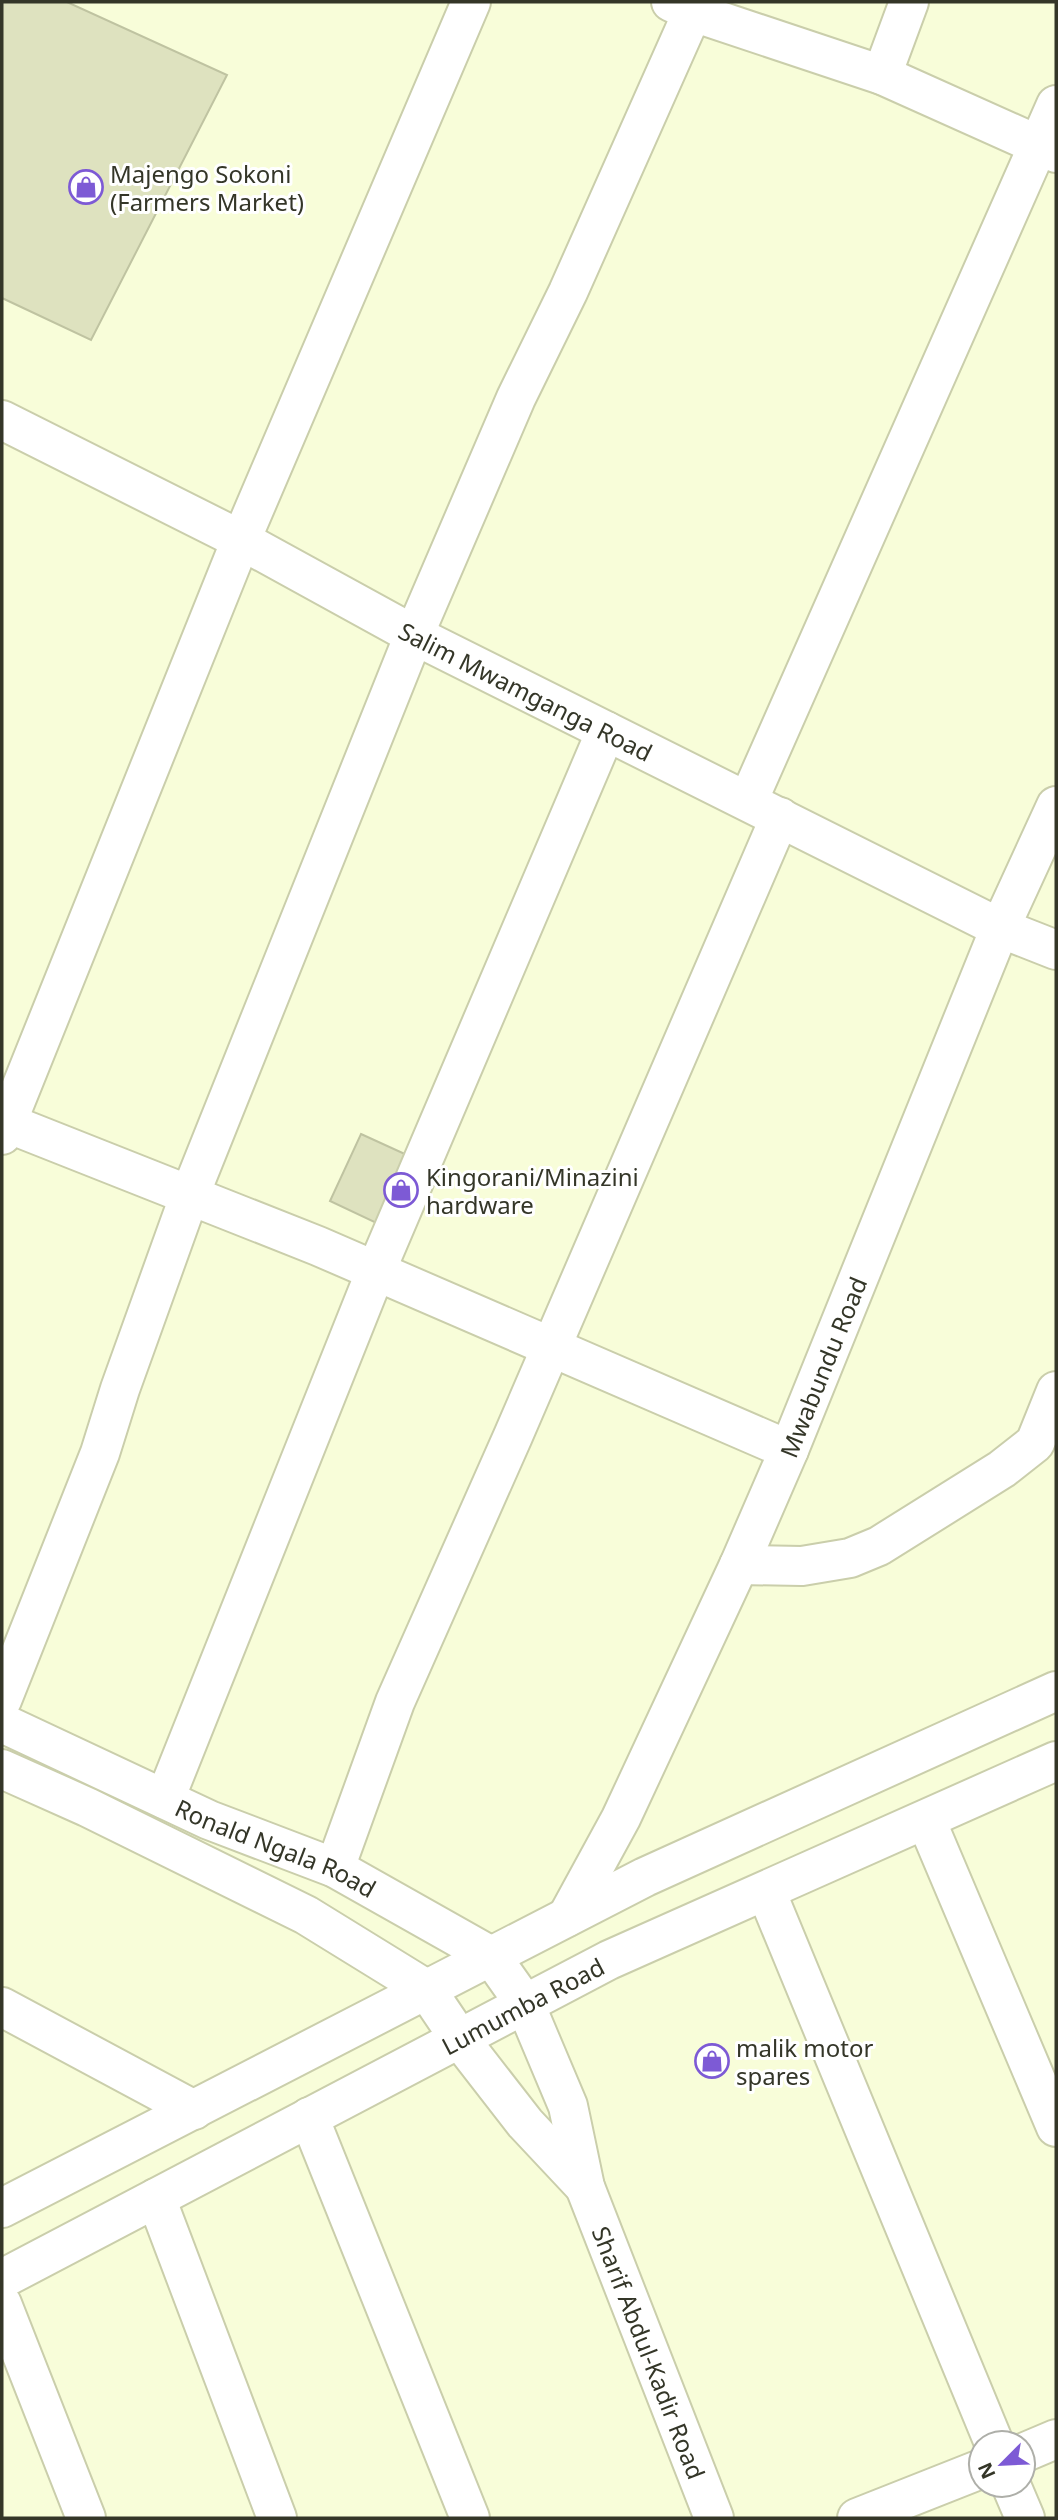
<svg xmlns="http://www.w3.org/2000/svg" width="1058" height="2520" font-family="'Noto Sans',sans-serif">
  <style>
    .building { fill: #dee2bf; stroke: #bfc3a1; stroke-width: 2 }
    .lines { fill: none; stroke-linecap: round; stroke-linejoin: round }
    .minor-casing { stroke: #caceab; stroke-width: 42 }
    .tertiary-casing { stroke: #caceab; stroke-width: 42 }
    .secondary-casing { stroke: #caceab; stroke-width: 42 }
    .minor { stroke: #fff; stroke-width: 38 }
    .tertiary { stroke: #fff; stroke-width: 38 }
    .secondary { stroke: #fff; stroke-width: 38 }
    .labels { text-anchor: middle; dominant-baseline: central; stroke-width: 6; stroke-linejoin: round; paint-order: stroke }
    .poi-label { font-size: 24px; fill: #343628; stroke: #fff; text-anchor: start }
    .street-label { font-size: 24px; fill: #343628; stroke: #fff }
  </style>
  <rect width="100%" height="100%" fill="#f8fdd9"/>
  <g class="building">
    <polygon points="2,2 67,2 227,75 91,340 2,298"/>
    <polygon points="361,1134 418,1160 387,1228 330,1201"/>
  </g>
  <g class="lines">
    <g class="minor-casing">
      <g id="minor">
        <polyline points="671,2 693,12 882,75 1056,153"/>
        <polyline points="882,75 909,2"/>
        <path id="s1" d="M2,420L241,540L414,635L1000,928L1056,950"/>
        <polyline points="748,801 1056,105"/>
        <polyline points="2,1121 318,1246 789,1450"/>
        <polyline points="2,1135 241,540 471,2"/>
        <polyline points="739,1565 802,1566 850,1558 879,1546 1002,1469 1035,1443 1056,1391"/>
        <polyline points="2,1700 100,1453 120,1389 189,1197 414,635 516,398 568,292 697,2"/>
        <polyline points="165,1799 375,1273 606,731"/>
        <polyline points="926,1820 1056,2127"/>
        <polyline points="335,1868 395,1702 513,1436 780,817"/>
        <polyline points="766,1891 994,2443"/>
        <path id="s2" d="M567,1917L621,1818L739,1565L789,1450L1000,928L1056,806"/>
        <path id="s3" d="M525,2004L568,2106L585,2187L714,2518"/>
        <polyline points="2,2007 194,2110"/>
        <polyline points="459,2038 525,2123 585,2187"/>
        <polyline points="309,2117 470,2518"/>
        <polyline points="156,2198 277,2518"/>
        <polyline points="2,2304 86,2518"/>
        <polyline points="1023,2453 1056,2439"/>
        <polyline points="1011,2485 1025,2518"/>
        <polyline points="857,2518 981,2469"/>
      </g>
    </g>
    <g class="tertiary-casing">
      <g id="tertiary">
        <path id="s4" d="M2,1723L209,1820L335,1868L491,1956L525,2004"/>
        <polyline points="2,1769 87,1807 306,1915 426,1989 459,2038"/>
      </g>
    </g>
    <g class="secondary-casing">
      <g id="secondary">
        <polyline points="2,2208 645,1877 1056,1691"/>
        <path id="s5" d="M2,2279L609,1960L1056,1761"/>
      </g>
    </g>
    <use href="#minor" class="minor"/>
    <use href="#tertiary" class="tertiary"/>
    <use href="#secondary" class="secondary"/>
  </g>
  <defs>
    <g id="shop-ring" transform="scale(1.75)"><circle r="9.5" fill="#fff" stroke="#7d5ad5" stroke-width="1.5"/><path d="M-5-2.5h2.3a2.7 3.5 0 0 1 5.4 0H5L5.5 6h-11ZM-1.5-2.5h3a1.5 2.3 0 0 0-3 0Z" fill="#7d5ad5"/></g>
  </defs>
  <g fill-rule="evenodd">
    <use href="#shop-ring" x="86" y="187"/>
    <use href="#shop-ring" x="401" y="1190"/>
    <use href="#shop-ring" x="712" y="2061"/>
  </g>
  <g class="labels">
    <g class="poi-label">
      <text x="110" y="173">Majengo Sokoni<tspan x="110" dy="28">(Farmers Market)</tspan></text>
      <text x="426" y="1176">Kingorani/Minazini<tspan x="426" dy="28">hardware</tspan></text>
      <text x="736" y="2047">malik motor<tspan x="736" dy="28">spares</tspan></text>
    </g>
    <g class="street-label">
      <text stroke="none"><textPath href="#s1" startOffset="590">Salim Mwamganga Road</textPath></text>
      <text stroke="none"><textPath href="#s2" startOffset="607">Mwabundu Road</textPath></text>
      <text stroke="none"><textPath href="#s4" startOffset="301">Ronald Ngala Road</textPath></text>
      <text stroke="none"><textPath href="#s5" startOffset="588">Lumumba Road</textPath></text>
      <text stroke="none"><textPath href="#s3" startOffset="371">Sharif Abdul-Kadir Road</textPath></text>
    </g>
  </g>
  <rect width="1058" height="2520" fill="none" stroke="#343628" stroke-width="7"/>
  <g transform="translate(1002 2464) rotate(246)"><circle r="33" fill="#ffffff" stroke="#aeafa9" stroke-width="2"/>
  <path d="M0-5L12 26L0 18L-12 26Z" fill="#7d5ad5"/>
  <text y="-10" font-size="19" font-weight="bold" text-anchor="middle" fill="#343628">N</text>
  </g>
</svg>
